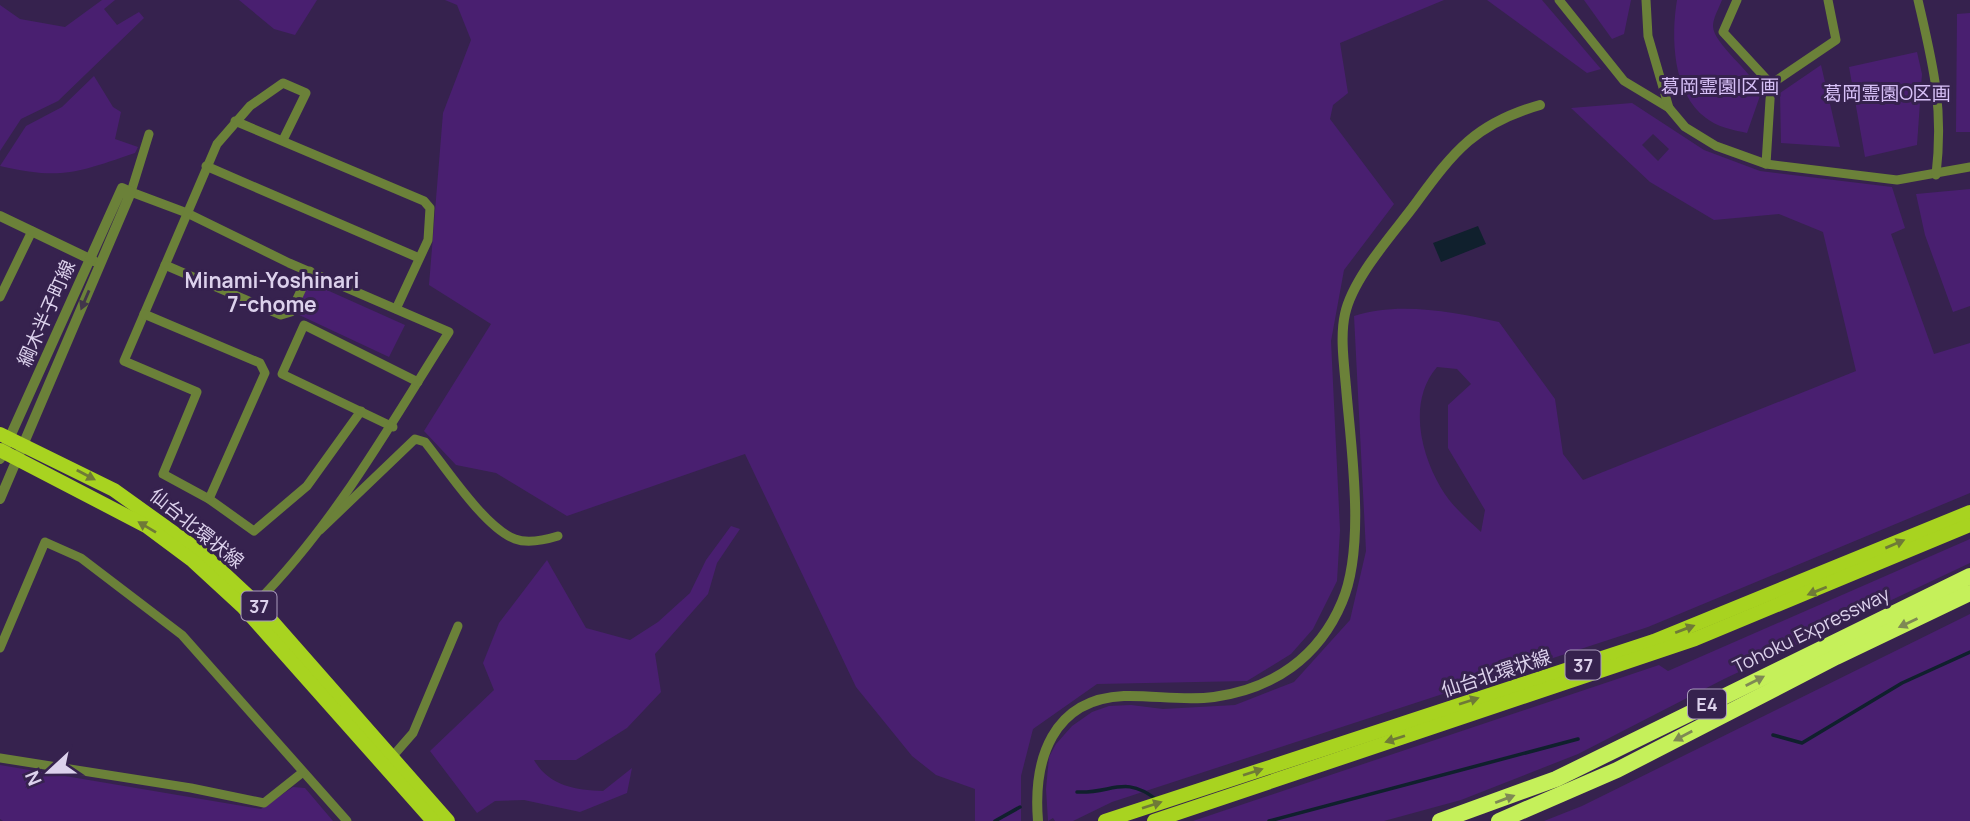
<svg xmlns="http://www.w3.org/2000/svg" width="1970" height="821" font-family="Manrope,'Noto Sans JP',sans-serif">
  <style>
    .green { fill: #491f70; fill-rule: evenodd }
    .water { fill: #10202d }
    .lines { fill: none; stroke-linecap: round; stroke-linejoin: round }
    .stream { stroke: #10202d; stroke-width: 3.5 }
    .minor { stroke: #6b8139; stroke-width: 9 }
    .tertiary { stroke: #6b8139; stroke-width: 10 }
    .primary { stroke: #a8d320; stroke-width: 14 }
    .motorway { stroke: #c5f05a; stroke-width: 16 }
    .oneway { fill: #41354a }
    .oneway2 { fill: #6f7a37 }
    .oneway3 { fill: #7e8954 }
    .labels { text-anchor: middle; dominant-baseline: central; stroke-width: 6; stroke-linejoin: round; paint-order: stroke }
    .shield { fill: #36224e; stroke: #aa9cbd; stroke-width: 2 }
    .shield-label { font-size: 18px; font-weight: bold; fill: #dcd1ec }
    .park-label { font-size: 19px; fill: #d8c1f8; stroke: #36224e }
    .street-label { font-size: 19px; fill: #dcd1ec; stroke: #36224e }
    .neighbourhood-label { font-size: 21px; font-weight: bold; fill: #dcd1ec; stroke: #36224e }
  </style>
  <rect width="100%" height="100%" fill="#36224e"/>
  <g class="green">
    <polygon points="102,0 115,0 104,9 117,25 139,12 144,18 58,101 21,119 0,151 0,5 20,19 65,27"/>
    <polygon points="239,0 317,0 295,35 274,29"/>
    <polygon points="445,0 1444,0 1340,43 1348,93 1333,105 1330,119 1394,204 1344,270 1331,341 1340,530 1337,581 1313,629 1291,654 1247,681 1097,684 1033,729 1021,776 1021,821 975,821 975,789 936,775 912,756 856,687 745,454 567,516 496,473 456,465 424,431 491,324 429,285 443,113 471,40 457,5"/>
    <polygon points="1487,0 1542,0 1601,69 1587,73"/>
    <polygon points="1584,0 1631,0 1624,34 1612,39"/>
    <path d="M1677,0H1722C1719,8 1713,18 1713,26C1713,44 1753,72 1761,93L1747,133C1733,130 1717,127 1706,118C1672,93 1671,36 1677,0Z"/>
    <polygon points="1970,13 1970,132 1956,132 1957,14"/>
    <polygon points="1917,52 1922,74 1917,145 1865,157 1849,67"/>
    <polygon points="1821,65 1840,147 1781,143 1780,93"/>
    <path d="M94,76L113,107L121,112L115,139L138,147L135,153C76,173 61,180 0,166L26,126L62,107Z"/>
    <path d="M1632,103L1704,150L1760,171L1892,187L1905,228L1891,234L1934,354L1970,343V493L1648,627L1112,802L1073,821H1055L1053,818L1048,821L1046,789L1049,757L1056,744L1072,726L1092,712L1109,706L1131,705L1163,709L1235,705L1294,682L1350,620L1366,551L1354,316C1398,301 1455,312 1499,322L1555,399L1563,454L1583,480L1856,371L1823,232L1779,214L1714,220L1650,182L1571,108ZM1653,134L1669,149L1658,161L1642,145ZM1437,367L1457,369L1471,384L1448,405V448L1485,510L1481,532C1468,520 1450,504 1441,488C1420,452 1408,401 1437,367Z"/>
    <polygon points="1970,189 1970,306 1953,312 1925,235 1916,194"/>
    <polygon points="309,282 405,325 389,357 295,313"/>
    <path d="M731,526L740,529L717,563L708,594L655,654L661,692L627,728L576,760H534C549,786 575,790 603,791L632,768L627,793L580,812L524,800L495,801L477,813L430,751L494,690L483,663L499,623L547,560L586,628L630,640L658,622L690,593L706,560Z"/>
    <polygon points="1970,539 1970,563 1724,679 1578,754 1461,800 1384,821 1193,821 1659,665 1668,671"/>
    <polygon points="1970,614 1970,821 1544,821 1582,806"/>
    <polygon points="0,765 261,809 293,787 305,788 333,821 3,821 0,819"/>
  </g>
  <polygon class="water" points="1478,226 1486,244 1441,262 1433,243"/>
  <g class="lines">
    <g class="stream">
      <polyline points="1773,735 1802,743 1902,683 1970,652"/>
      <path d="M1077,792C1112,794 1124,774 1157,800"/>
      <polyline points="995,821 1020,807"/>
      <polyline points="1269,821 1578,739"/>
    </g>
    <g class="minor">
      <polyline points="1559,0 1624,81 1669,108 1685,127 1716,146 1766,164 1897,180 1970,167"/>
      <polyline points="1646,0 1648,36 1669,108"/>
      <polyline points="1737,0 1723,32 1771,84 1766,164"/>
      <path d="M1918,0C1933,65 1944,106 1936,175"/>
      <polyline points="1771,84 1836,40 1828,0"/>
      <polyline points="235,121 424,201 430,208 428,240 396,309"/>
      <path d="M149,134L131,192L187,213L289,263L449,332C390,425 334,525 256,603"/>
      <polyline points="283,140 306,93 283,83 250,106 217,144 124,361 197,392 163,474 209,499 254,531 307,486 361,411"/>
      <polyline points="206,166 419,258"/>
      <polyline points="165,265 281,315 291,312 310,271"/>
      <polyline points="0,297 32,231"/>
      <polyline points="144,314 260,363 265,373 209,499"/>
      <polyline points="393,427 282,374 304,325 418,382"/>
      <path d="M320,530L415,439L425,442C446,468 485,528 515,539C528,544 545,540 558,536"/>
      <polyline points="0,648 45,542 81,558 182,635 347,821"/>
      <polyline points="392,757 413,733 458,626"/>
      <polyline points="0,758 191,788 264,803 303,772"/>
    </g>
    <g class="tertiary">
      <polyline points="0,216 94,261"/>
      <polyline points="0,459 122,188 131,192 0,499"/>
      <path d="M1038,821C1033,760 1052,699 1124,696C1153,695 1184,701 1214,697C1273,689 1319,657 1342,602C1366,546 1351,448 1346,387C1344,364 1340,336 1345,314C1353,277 1394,233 1416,203C1454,151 1476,123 1540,105"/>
    </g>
    <g class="primary">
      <polyline points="0,434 114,490 202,553 256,603 448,821"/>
      <polyline points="0,450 146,526 193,561 243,607 433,821"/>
      <polyline points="1105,821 1654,641 1970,512"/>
      <polyline points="1154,821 1695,639 1970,525"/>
    </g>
    <g class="motorway">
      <polyline points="1440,821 1556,779 1970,576"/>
      <polyline points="1499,821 1617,770 1836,657 1970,593"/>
    </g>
  </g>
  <defs><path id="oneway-solid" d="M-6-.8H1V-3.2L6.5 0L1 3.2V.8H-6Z" transform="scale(1.75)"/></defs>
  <use class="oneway" href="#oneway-solid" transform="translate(85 300) rotate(113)"/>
  <g class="oneway2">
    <use href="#oneway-solid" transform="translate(86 475) rotate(28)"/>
    <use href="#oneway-solid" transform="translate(147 527) rotate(-149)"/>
    <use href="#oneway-solid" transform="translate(1895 544) rotate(-23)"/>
    <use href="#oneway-solid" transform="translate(1817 591) rotate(158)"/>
    <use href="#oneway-solid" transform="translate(1685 629) rotate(-21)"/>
    <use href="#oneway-solid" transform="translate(1469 701) rotate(-18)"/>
    <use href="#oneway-solid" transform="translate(1395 739) rotate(162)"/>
    <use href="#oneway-solid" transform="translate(1253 772) rotate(-18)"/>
    <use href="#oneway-solid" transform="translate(1152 805) rotate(-18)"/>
  </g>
  <g class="oneway3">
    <use href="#oneway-solid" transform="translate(1908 623) rotate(155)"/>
    <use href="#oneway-solid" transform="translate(1755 681) rotate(-27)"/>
    <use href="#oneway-solid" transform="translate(1683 736) rotate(152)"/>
    <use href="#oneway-solid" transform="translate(1505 799) rotate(-21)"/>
  </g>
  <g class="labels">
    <g class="shield">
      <rect x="241.5" y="591.5" width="35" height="29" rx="5"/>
      <rect x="1565.5" y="650.5" width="35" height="29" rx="5"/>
      <rect x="1688" y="689.5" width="38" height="29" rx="5"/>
    </g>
    <g class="shield-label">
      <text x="259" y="606">37</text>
      <text x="1583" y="665">37</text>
      <text x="1707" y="704">E4</text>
    </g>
    <g class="park-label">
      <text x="1720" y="86">葛岡霊園I区画</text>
      <text x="1887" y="93">葛岡霊園O区画</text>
    </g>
    <g class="street-label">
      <text transform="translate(46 313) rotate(-66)">綱木半子町線</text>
      <text transform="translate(197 528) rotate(39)">仙台北環状線</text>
      <text transform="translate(1811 630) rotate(-26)">Tohoku Expressway</text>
      <text transform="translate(1496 673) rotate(-18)">仙台北環状線</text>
    </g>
    <g class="neighbourhood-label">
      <text x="272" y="280">Minami-Yoshinari<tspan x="272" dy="24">7-chome</tspan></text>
    </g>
  </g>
  <g transform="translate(49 772) rotate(248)" stroke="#36224e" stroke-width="5" paint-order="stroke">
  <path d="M0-5L12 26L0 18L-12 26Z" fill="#dcd1ec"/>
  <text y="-10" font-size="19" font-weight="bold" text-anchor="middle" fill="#dcd1ec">N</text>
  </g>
</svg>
